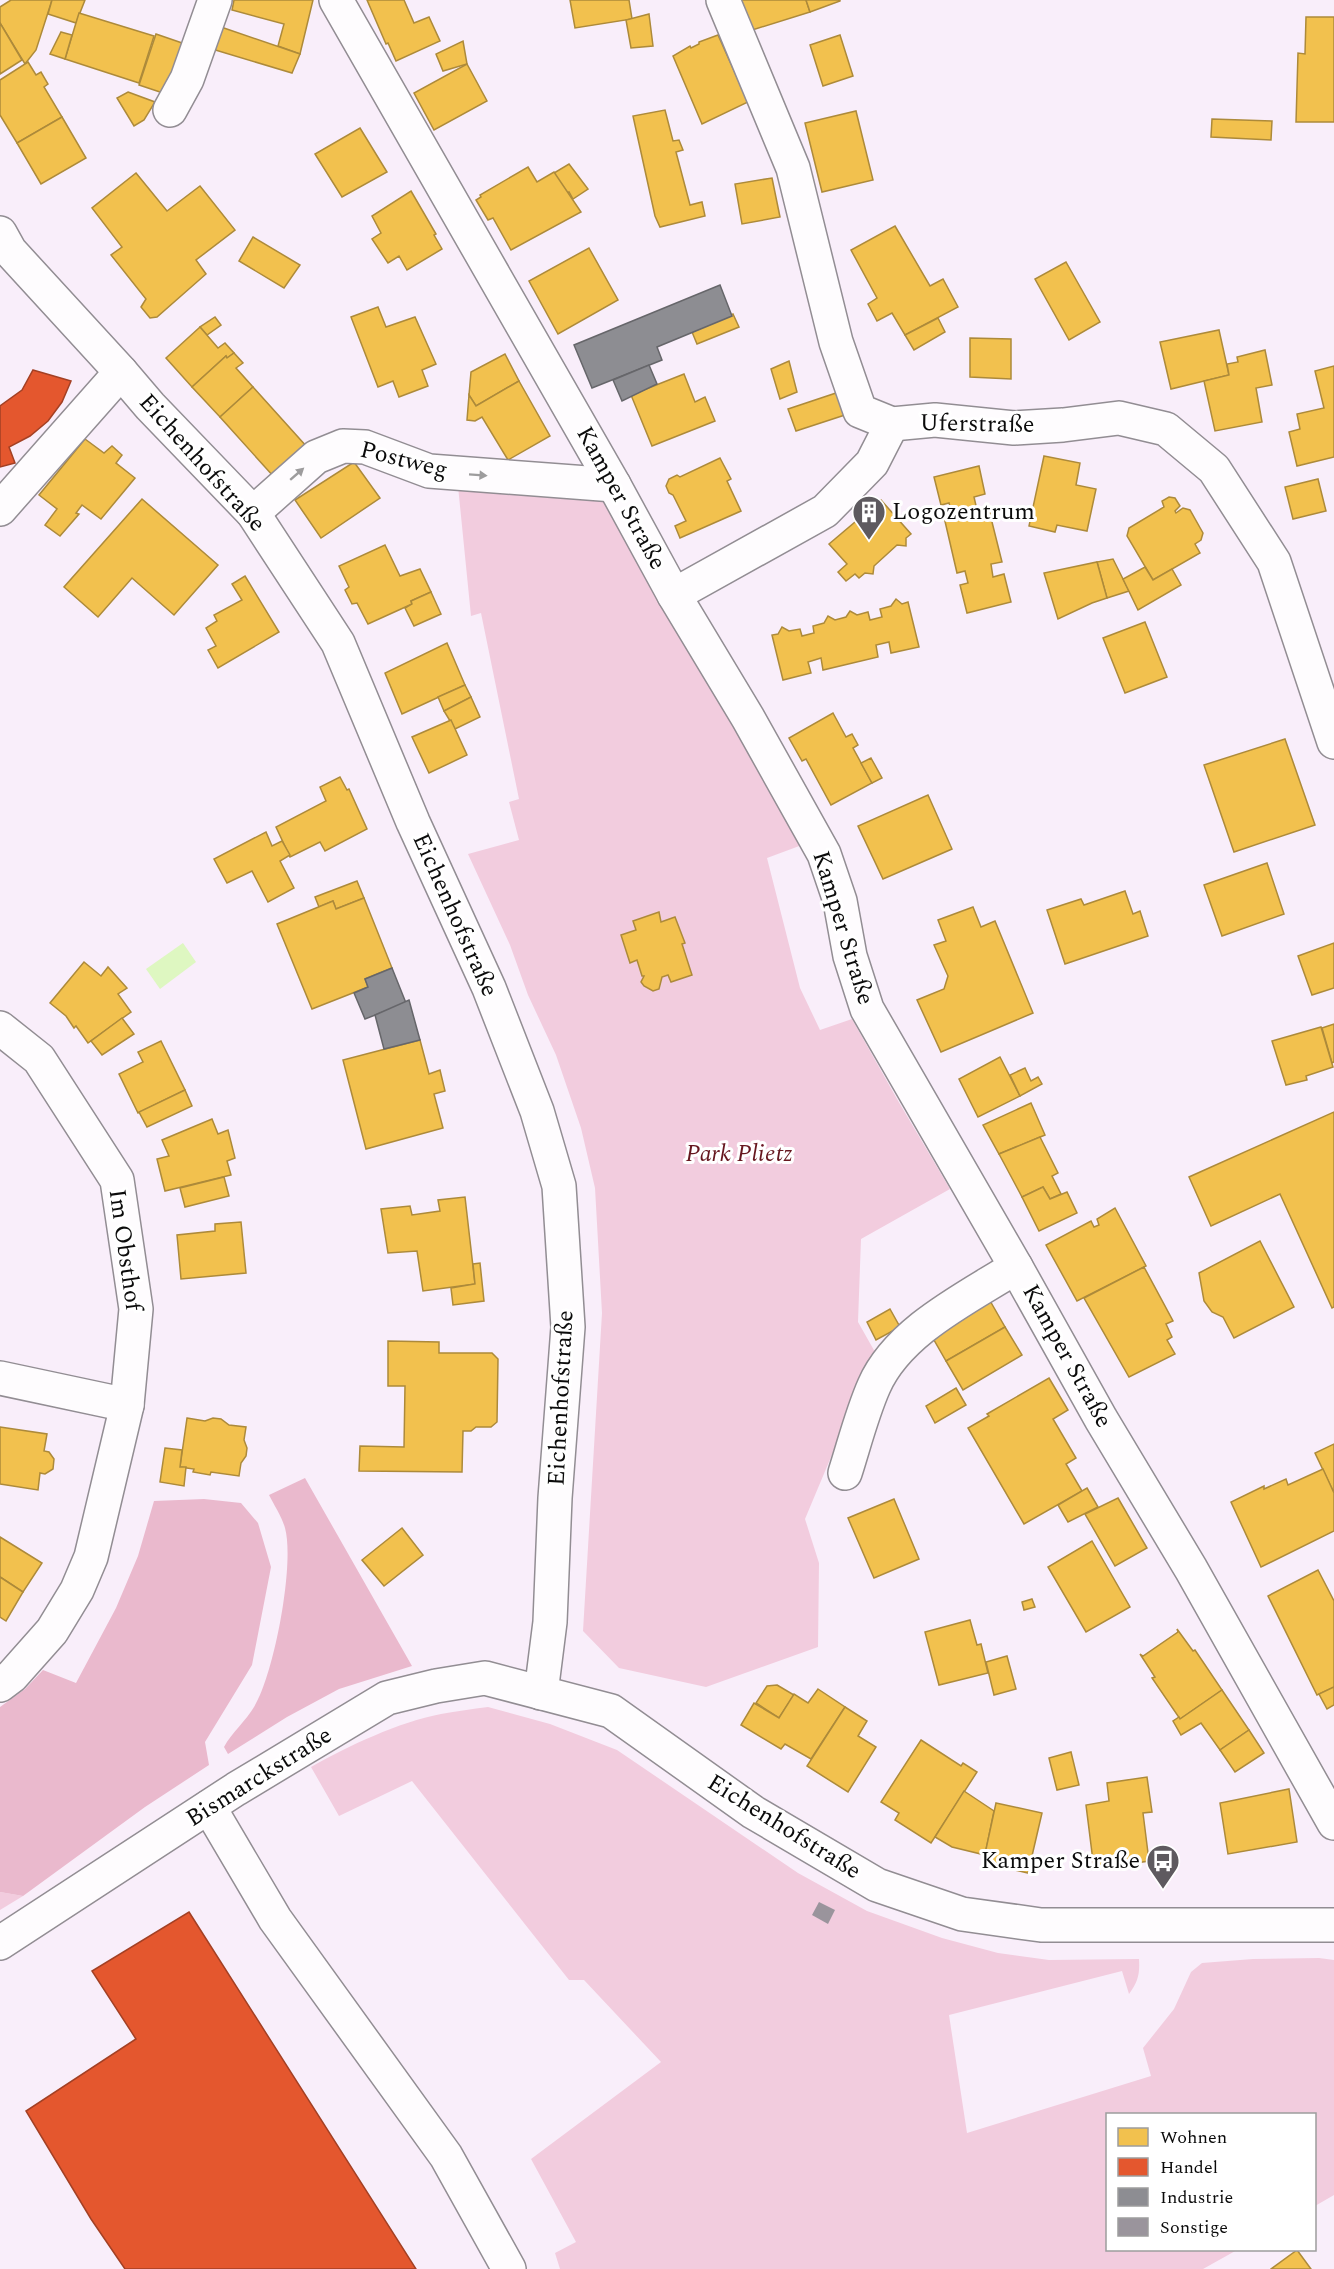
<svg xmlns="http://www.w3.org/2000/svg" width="1334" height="2269" font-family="Spectral,serif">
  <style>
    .green { fill: #f2ccde }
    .forest { fill: #eab9cd }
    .water { fill: #def7c1 }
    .homes { fill: #f2c14e; stroke: #ad8a3a; stroke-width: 1.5 }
    .shops { fill: #e4572e; stroke: #a34024; stroke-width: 1.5 }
    .industry { fill: #8d8d92; stroke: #66666a; stroke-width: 1.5 }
    .building { fill: #9a949c }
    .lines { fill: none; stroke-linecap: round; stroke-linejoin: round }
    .minor-casing { stroke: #928d93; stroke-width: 36 }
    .minor { stroke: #fefcfe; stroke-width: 33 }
    .oneway { fill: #9d9c9d }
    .labels { text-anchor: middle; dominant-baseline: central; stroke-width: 6; stroke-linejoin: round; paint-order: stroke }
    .street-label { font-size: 24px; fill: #0b0b0b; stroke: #fff }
    .poi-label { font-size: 24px; fill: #0b0b0b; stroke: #fff; text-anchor: start }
    .park-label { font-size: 24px; font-style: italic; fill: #66171f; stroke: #fff }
  </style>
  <rect width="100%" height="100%" fill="#f9eefa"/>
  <g class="green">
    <polygon points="458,486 611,500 664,608 802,845 767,858 800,988 820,1030 852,1019 897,1099 950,1189 861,1239 858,1322 875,1352 805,1519 819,1563 818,1647 706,1687 619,1668 583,1631 602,1313 595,1188 581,1128 556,1055 528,995 510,945 468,854 519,840 509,802 519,799 481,613 471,616"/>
    <path d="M488,1707L550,1724L617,1750L798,1873L867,1911L942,1938L998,1953L1049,1960L1139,1959C1140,1974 1138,1982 1129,1994L1122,1971L949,2015L967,2133L1151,2076L1143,2048L1174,2009L1191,1972L1202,1963L1253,1959L1319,1958L1334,1960V2195L1315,2206L1314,2114H1108V2250H1237L1203,2269H560L555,2253L576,2242L531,2159L661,2062L584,1980H569L412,1781L339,1816L311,1767C348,1746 399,1722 441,1714C457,1711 472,1709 488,1707Z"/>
    <polygon points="0,1892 23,1896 0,1910"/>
  </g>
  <g class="forest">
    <path d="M305,1478L412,1666L339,1689L287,1717L228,1754L224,1747C232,1732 246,1721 254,1707C274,1675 295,1564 285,1528C282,1517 274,1505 269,1495Z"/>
    <polygon points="204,1499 241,1503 258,1523 271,1567 252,1665 205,1742 209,1765 145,1807 23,1896 0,1892 0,1707 25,1689 43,1670 76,1683 116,1608 138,1556 154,1501"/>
  </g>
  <polygon class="water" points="183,943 196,962 160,989 146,969"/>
  <g class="homes">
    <polygon points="11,0 52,0 36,50 25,64 0,23 0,7"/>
    <polygon points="52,0 85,0 76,23 48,14"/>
    <polygon points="234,0 313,0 300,54 278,46 284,24 232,10"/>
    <polygon points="367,0 404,0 414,23 429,17 440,41 396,61 388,43 386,44"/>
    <polygon points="570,0 629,0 632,19 575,28"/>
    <polygon points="740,0 806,0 810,12 749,31"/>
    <polygon points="806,0 840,0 840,1 810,12"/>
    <polygon points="79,13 154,36 139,83 65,59"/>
    <polygon points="649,14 653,46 631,48 626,20"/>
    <polygon points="1306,17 1334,17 1334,122 1296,122 1298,53 1305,54"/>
    <polygon points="0,23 22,60 0,74"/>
    <polygon points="221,27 300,54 292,73 212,49"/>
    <polygon points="61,32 72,35 65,59 50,54"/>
    <polygon points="156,34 188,45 172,96 139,85"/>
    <polygon points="718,35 748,102 702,124 673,56 690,46 691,48 699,44 699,42"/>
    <polygon points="840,35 853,76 823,86 810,45"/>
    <polygon points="463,41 467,64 443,71 436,54"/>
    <polygon points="28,62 36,75 41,72 48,84 44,87 62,117 17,143 0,115 0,80"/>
    <polygon points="467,64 487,101 434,130 414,93"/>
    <polygon points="128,92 155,102 144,120 134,126 117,98"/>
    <polygon points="665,110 673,141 679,140 683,150 676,152 690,205 702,202 705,216 660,227 655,216 633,116"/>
    <polygon points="856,111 873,180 822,192 805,123"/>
    <polygon points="62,117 86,158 41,184 17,143"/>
    <polygon points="1212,119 1272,121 1271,140 1211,137"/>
    <polygon points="360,128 387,172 342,197 315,154"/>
    <polygon points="569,164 588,189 573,199 569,192 566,193 554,173"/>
    <polygon points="528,167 537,182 554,172 581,212 511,250 493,218 488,220 476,200 481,197 480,195"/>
    <polygon points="136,173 167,211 200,186 235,230 196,260 206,274 157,317 150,318 141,307 146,299 111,255 122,247 92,208"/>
    <polygon points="772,178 780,217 742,224 735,184"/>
    <polygon points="411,191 436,234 434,235 442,249 407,270 399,256 388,263 372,239 381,233 372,216"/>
    <polygon points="895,226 930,286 943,279 958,307 905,335 892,313 877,321 868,304 877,298 851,250"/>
    <polygon points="253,237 300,265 284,288 239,261"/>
    <polygon points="589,248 618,300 558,334 529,281"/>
    <polygon points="1066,262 1100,322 1069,340 1035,279"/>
    <polygon points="378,307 386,327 415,317 436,364 422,370 428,386 399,397 393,381 378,387 351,317"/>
    <polygon points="733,314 739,327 697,344 692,332"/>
    <polygon points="215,317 221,325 207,335 200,327"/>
    <polygon points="938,318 945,332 914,350 905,335"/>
    <polygon points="200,327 218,348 225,343 234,353 227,358 226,356 192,387 166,358"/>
    <polygon points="1219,330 1229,375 1171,389 1160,342"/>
    <polygon points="970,338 1011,339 1011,379 970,377"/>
    <polygon points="1265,350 1272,385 1256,388 1262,422 1215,431 1204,381 1229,375 1227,364 1238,362 1237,357"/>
    <polygon points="234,353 243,363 236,368 253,387 220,417 192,387 226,356 227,358"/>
    <polygon points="505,354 519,381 476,406 469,395 471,372"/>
    <polygon points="789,361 797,392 780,399 771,369"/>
    <polygon points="1334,366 1334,457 1297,466 1289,432 1300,429 1297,414 1324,408 1315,371"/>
    <polygon points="684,374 695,402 705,397 715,421 652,446 631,395"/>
    <polygon points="519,381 550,436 508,460 482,417 475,421 467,420 469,395 476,406"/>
    <polygon points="253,387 307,447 274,477 220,417"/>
    <polygon points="839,392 848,414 796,431 788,409"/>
    <polygon points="85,439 104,453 112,446 122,455 116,463 135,478 101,519 82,505 76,513 79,514 60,536 45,525 57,509 39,495"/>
    <polygon points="1044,456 1080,463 1076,485 1096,489 1087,531 1057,525 1055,532 1029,526"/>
    <polygon points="720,458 731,479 727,481 741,511 680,538 675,526 686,521 673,495 669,493 666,486 669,479 677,475 680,477"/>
    <polygon points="354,462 380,498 321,538 295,500"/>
    <polygon points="979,466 985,494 974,497 977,510 988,506 1002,562 991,564 993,577 1004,574 1011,602 967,613 960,585 968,583 965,571 957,573 944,517 952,515 949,503 941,505 934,477"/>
    <polygon points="1318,479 1326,511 1293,519 1285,487"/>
    <polygon points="1169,497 1175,498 1180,506 1175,511 1176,513 1183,508 1190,510 1203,533 1201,540 1195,544 1200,553 1153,580 1127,536 1129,528 1164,507 1162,501"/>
    <polygon points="142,499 218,565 174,615 132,578 98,617 64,587"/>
    <polygon points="881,500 911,534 906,538 906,546 897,545 874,566 873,574 865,573 859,578 855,574 846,581 838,572 847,564 829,544"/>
    <polygon points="385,545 400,576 420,569 431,592 411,601 412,604 368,624 357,603 352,604 345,590 349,587 339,566"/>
    <polygon points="1113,559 1129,591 1107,598 1097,562"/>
    <polygon points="1097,562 1107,598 1092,603 1058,619 1044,573"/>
    <polygon points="1145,567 1153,580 1172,569 1181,585 1138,610 1123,579"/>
    <polygon points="245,576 279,632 218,668 208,650 216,646 206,628 217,621 214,615 242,600 232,584"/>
    <polygon points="431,592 441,614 414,626 405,608 412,604 411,601"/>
    <polygon points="896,599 902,604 908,602 919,647 891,653 889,642 876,645 878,657 823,670 821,658 808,662 811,673 783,680 772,635 778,634 782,627 789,631 800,629 802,636 814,633 813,626 824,623 828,616 835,620 846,617 850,611 857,615 868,612 870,620 882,617 880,609 891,606"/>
    <polygon points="1145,622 1167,677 1125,693 1103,638"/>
    <polygon points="447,643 465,685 402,714 385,673"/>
    <polygon points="465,685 471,697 444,711 438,697"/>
    <polygon points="471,697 480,717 455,729 444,711"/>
    <polygon points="833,713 846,737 852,734 858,745 853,748 872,783 831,805 806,759 802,761 789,738"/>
    <polygon points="451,720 467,755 429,773 412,737"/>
    <polygon points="1285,739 1315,825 1234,852 1204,765"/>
    <polygon points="871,758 882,778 872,783 861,763"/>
    <polygon points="340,777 347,790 349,789 367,829 325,851 320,842 290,857 276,827 326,801 320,787"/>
    <polygon points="928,795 952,849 883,879 858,826"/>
    <polygon points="266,832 272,846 282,841 290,855 280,861 294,888 268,902 252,871 227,883 214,859"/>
    <polygon points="1267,863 1284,914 1222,936 1204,885"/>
    <polygon points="357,881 364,898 336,909 333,901 319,907 315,897"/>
    <polygon points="1125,891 1133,914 1140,911 1148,936 1065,964 1047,910 1081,899 1084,905"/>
    <polygon points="364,898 392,968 365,979 368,987 312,1009 277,924 333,901 336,909"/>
    <polygon points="973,907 981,927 995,921 1033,1013 941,1052 917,1000 944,989 948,976 934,945 946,941 938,920"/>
    <polygon points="659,912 661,922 675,917 685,943 682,944 692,975 671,982 668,975 662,977 659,989 653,991 644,986 641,982 644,976 642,976 637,960 630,963 621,935 636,930 633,921"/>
    <polygon points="1334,943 1334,988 1312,995 1298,956"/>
    <polygon points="84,962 101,976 108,967 127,988 118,994 131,1012 88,1043 76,1026 74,1028 66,1016 50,1003"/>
    <polygon points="122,1018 134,1034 102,1055 91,1041"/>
    <polygon points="1334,1024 1334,1062 1332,1063 1322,1028"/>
    <polygon points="1321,1027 1333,1067 1306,1076 1307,1080 1286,1085 1272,1041"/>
    <polygon points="420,1040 429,1074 440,1070 445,1091 434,1094 443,1128 366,1149 343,1060"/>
    <polygon points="161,1041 185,1090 138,1113 119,1074 143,1062 138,1052"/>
    <polygon points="1000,1057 1020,1096 978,1117 959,1079"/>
    <polygon points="1025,1068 1031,1081 1038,1077 1042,1084 1020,1096 1010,1075"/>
    <polygon points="185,1090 192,1106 147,1127 139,1112"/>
    <polygon points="1031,1103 1045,1135 999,1154 983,1125"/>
    <polygon points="1334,1112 1334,1307 1332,1308 1280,1194 1211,1226 1189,1177"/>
    <polygon points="212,1119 218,1134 228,1130 235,1158 227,1161 231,1175 165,1191 157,1159 169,1156 162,1140"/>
    <polygon points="1040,1137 1058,1173 1052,1176 1061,1194 1050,1199 1043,1187 1022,1197 999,1154"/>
    <polygon points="224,1177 229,1196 185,1207 180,1188"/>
    <polygon points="1043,1187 1050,1199 1067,1192 1077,1213 1039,1231 1022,1197"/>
    <polygon points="465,1197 475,1284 423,1291 417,1251 388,1253 381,1209 410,1206 412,1215 440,1211 438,1200"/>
    <polygon points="1115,1208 1146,1266 1077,1301 1046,1245 1091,1221 1094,1227 1099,1225 1097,1219"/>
    <polygon points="241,1222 246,1273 181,1279 177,1235 215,1231 215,1224"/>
    <polygon points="1260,1241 1294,1307 1234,1338 1223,1317 1212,1312 1204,1301 1199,1273"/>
    <polygon points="480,1263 484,1301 453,1305 451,1288 475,1284 473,1264"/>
    <polygon points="1144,1267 1173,1321 1166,1324 1172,1337 1167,1340 1175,1354 1129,1377 1084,1298"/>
    <polygon points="989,1299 1005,1327 946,1361 930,1333"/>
    <polygon points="890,1309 900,1327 876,1340 867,1322"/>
    <polygon points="1005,1327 1022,1355 963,1390 946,1361"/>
    <polygon points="388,1341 439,1342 439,1353 492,1353 498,1359 497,1422 491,1427 476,1427 471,1431 463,1431 462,1472 359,1471 360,1446 404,1447 405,1386 388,1386"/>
    <polygon points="1049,1378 1068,1410 1053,1419 1076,1458 1066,1464 1082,1491 1024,1524 968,1428 989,1416 987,1414"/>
    <polygon points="956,1388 966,1405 935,1423 926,1406"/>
    <polygon points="187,1418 205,1421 213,1418 221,1419 229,1425 246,1427 244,1440 247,1448 246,1456 241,1463 239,1476 211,1472 210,1475 193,1472 194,1469 180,1467"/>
    <polygon points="0,1427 47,1434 44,1451 49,1452 54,1459 53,1469 45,1474 40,1473 38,1490 0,1484"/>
    <polygon points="1334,1444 1334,1493 1315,1453"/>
    <polygon points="165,1448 182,1450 180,1467 186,1467 184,1486 160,1482"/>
    <polygon points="1323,1469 1334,1493 1334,1531 1261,1567 1231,1502 1264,1486 1264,1489 1286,1479 1288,1485"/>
    <polygon points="1087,1488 1098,1507 1068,1522 1058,1505"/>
    <polygon points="1118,1498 1147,1548 1115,1566 1085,1514"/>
    <polygon points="894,1499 919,1559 874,1578 848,1518"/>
    <polygon points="402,1528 423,1555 384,1586 362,1560"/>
    <polygon points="0,1537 42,1563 23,1592 0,1577"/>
    <polygon points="1092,1541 1130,1607 1086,1632 1048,1567"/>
    <polygon points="1318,1570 1334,1601 1334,1687 1317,1695 1268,1596"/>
    <polygon points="0,1577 23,1592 6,1621 0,1617"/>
    <polygon points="1032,1599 1035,1607 1024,1610 1022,1602"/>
    <polygon points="970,1620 977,1645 981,1644 988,1673 939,1685 925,1632"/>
    <polygon points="1177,1629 1193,1651 1195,1650 1222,1690 1180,1719 1152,1678 1155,1677 1140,1654 1143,1656 1178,1632"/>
    <polygon points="1007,1656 1016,1689 994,1695 986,1662"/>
    <polygon points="777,1685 794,1695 779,1718 756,1703 767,1686"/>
    <polygon points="1334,1687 1334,1705 1327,1709 1319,1694"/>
    <polygon points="818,1689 845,1707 811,1759 785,1744 781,1749 741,1725 754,1703 779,1718 794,1694 808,1703"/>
    <polygon points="1222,1690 1249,1730 1220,1750 1201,1723 1181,1735 1173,1721 1179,1717 1180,1719"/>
    <polygon points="845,1707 867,1721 858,1736 876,1747 848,1792 807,1766"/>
    <polygon points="1249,1730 1264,1753 1235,1772 1220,1750"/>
    <polygon points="921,1740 961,1766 963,1763 977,1772 931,1843 895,1820 899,1813 881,1802"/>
    <polygon points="1071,1752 1079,1785 1057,1790 1049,1758"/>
    <polygon points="1147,1777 1152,1812 1143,1813 1149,1861 1094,1869 1086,1805 1109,1801 1107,1783"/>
    <polygon points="1289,1789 1297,1842 1228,1854 1220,1803"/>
    <polygon points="964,1791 994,1811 985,1855 952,1847 935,1837"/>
    <polygon points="996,1803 1042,1813 1028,1873 983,1863"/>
    <polygon points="1297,2250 1311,2269 1271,2269"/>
  </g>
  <g class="shops">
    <polygon points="33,370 71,381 62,402 48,421 30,436 9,447 15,463 0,467 0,406 22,390"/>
    <polygon points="189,1912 416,2269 125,2269 91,2219 26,2111 136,2039 92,1971"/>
  </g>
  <g class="industry">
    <polygon points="720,285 732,316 657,347 662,360 592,388 574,345"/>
    <polygon points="649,365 657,384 622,401 613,380"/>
    <polygon points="392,968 406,1003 365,1019 354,993 368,987 365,979"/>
    <polygon points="409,1000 420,1040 384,1049 375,1015"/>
  </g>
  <polygon class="building" points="819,1902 835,1910 828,1924 812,1915"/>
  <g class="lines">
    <g class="minor-casing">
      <g id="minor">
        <polyline points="336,0 614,485 674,595 748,718 824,854 840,901 850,956 867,1009 1016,1267 1101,1419 1191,1569 1334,1823"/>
        <polyline points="723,0 793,168 836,342 860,411 892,424 935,420 1014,428 1063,425 1119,418 1166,429 1214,469 1274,562 1334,742"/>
        <polyline points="170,110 187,79 215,0"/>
        <polyline points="0,233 10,251 121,372 150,406 253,513 338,643 413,822 489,988 537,1111 559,1186 568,1327 555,1498 550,1622 541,1693"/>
        <polyline points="0,509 121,372"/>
        <polyline points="253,513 316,457 343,446 365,447 429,471 614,485"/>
        <polyline points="674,595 825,511 872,463 892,424"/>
        <polyline points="0,1028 39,1059 117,1180 136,1309 127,1405 91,1557 77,1590 52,1631 12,1676 0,1685"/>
        <polyline points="0,1378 127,1405"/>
        <path d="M845,1473C854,1445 862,1413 874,1386C898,1331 967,1298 1016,1267"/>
        <polyline points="209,1807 275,1919 446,2156 509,2269"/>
        <polyline points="0,1943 236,1789 387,1698 436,1686 485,1678 611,1711 753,1812 877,1885 962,1914 1041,1925 1334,1925"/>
      </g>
    </g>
    <use href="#minor" class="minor"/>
  </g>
  <defs><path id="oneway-solid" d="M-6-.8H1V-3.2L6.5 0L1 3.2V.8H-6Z" transform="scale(1.5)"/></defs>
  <g class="oneway">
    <use href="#oneway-solid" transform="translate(297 474) rotate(-41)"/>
    <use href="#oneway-solid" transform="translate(478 475) rotate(4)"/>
  </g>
  <defs>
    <g id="building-pin" transform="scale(1.725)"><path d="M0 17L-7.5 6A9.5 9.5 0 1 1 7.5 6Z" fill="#5e5a5f" stroke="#fff"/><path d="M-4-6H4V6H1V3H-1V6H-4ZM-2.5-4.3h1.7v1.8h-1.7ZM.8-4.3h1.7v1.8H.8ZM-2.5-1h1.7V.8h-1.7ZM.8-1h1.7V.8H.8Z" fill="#fff"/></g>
    <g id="bus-pin" transform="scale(1.725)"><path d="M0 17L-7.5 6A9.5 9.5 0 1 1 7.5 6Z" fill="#5e5a5f" stroke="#fff"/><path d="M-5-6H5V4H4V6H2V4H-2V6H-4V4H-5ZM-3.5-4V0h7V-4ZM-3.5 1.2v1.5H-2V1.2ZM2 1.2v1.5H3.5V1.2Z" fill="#fff"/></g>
  </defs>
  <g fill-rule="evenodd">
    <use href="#building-pin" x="869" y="512"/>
    <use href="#bus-pin" x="1163" y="1861"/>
  </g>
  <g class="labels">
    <g class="street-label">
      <text transform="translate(977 424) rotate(1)">Uferstraße</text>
      <text transform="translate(404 460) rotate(14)">Postweg</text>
      <text transform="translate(202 463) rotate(48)">Eichenhofstraße</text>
      <text transform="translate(621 498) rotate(61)">Kamper Straße</text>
      <text transform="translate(455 915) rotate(66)">Eichenhofstraße</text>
      <text transform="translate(843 928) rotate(73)">Kamper Straße</text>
      <text transform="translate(125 1250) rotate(82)">Im Obsthof</text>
      <text transform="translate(1067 1356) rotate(61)">Kamper Straße</text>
      <text transform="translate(561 1398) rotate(-87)">Eichenhofstraße</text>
      <text transform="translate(259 1777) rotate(-32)">Bismarckstraße</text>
      <text transform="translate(784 1827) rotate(32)">Eichenhofstraße</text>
    </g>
    <g class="poi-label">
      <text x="892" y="512">Logozentrum</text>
      <text x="1140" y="1861" text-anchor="end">Kamper Straße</text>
    </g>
    <g class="park-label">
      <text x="739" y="1154">Park Plietz</text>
    </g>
  </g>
  <rect x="1106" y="2113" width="210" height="138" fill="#ffffff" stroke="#9d9d9d" stroke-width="1.5"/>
  <rect x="1118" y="2128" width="30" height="18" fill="#f2c14e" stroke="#9d9d9d" stroke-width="1.5"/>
  <text x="1160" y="2143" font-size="18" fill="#0b0b0b">Wohnen</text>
  <rect x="1118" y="2158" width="30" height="18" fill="#e4572e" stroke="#9d9d9d" stroke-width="1.5"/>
  <text x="1160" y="2173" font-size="18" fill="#0b0b0b">Handel</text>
  <rect x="1118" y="2188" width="30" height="18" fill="#8d8d92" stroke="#9d9d9d" stroke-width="1.5"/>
  <text x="1160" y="2203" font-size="18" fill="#0b0b0b">Industrie</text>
  <rect x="1118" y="2218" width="30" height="18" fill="#9a949c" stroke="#9d9d9d" stroke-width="1.5"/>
  <text x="1160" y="2233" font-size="18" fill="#0b0b0b">Sonstige</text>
</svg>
